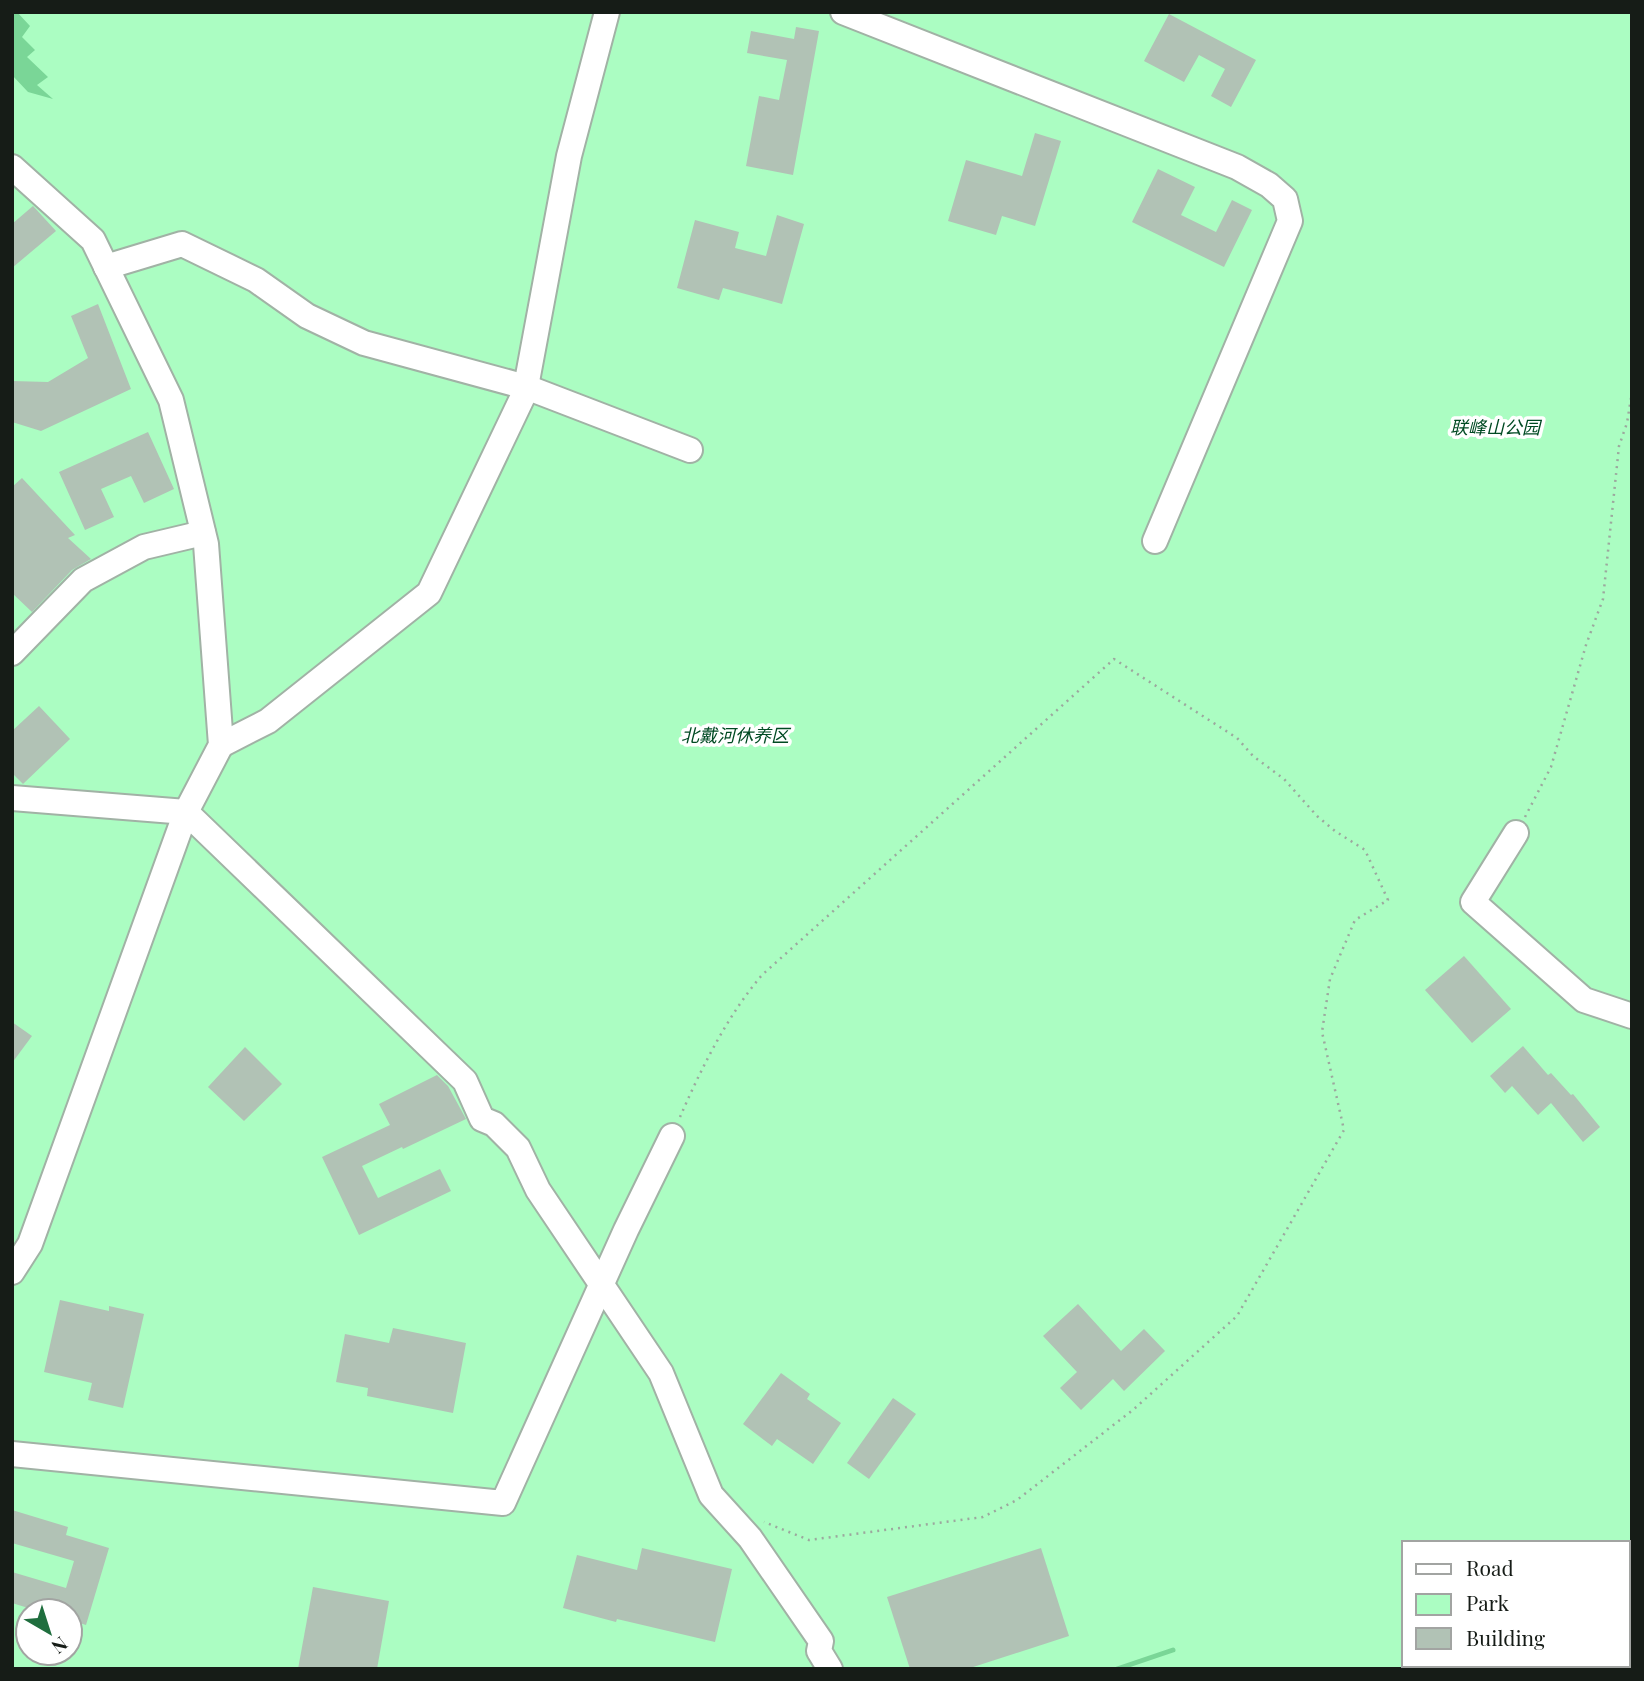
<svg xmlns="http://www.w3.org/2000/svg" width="1644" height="1681" font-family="'Playfair Display','Noto Sans SC',serif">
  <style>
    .green { fill: #abfdc2; fill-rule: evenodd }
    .water { fill: #7ad697 }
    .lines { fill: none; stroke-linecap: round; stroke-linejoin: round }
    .stream { stroke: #7ad697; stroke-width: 5 }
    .building { fill: #b1c2b5 }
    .minor-casing { stroke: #a1b2a5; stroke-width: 28 }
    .path { stroke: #9ca89e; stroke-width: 2.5; stroke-dasharray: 2 5; stroke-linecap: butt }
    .minor { stroke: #fff; stroke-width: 24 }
    .labels { text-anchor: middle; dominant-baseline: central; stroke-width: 7; stroke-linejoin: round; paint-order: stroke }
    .park-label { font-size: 18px; font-style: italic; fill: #004a23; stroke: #fff }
  </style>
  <rect width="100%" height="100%" fill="#f0fff3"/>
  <path class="green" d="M12,12H1632V1669H12ZM1404,1543H1628V1665H1404ZM28,1611H70V1653H28Z"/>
  <polygon class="water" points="12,12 17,12 30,26 22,37 35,50 27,57 48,77 37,85 53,99 28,92 12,75"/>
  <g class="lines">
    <polyline class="stream" points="1117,1669 1173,1650"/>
  </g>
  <g class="building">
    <polygon points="1169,14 1256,60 1231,107 1211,96 1225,69 1199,55 1184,82 1144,61"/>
    <polygon points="796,27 819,31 793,175 746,166 759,96 779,100 787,60 747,53 751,31 794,39"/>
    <polygon points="1035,133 1061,141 1035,226 1002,216 996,235 948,221 966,160 1022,176"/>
    <polygon points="1158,169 1195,187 1181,215 1216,232 1232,200 1252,210 1224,267 1132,222"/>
    <polygon points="33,206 56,231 12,268 12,224"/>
    <polygon points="777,215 804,224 782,304 723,288 719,300 677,288 695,220 739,232 735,248 766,256"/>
    <polygon points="98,304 131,389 41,431 12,422 12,381 48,382 88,358 71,316"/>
    <polygon points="148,432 174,489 144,503 131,476 101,489 114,517 85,530 59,472"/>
    <polygon points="22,478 75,535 68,538 91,559 72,570 32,612 12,593 12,487"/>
    <polygon points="39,706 70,739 23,784 12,773 12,731"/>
    <polygon points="1464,956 1511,1009 1472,1043 1425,990"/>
    <polygon points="12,1022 32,1036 12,1063"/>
    <polygon points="1523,1046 1548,1075 1551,1073 1571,1095 1573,1094 1600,1127 1583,1142 1551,1103 1538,1115 1512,1086 1505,1093 1490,1076"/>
    <polygon points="245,1047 282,1084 244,1121 208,1087"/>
    <polygon points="437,1075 448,1086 466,1119 403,1149 402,1147 362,1166 378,1198 440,1169 451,1191 359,1235 322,1157 390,1125 379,1104"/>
    <polygon points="60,1300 109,1311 109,1306 144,1314 123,1408 88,1400 92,1383 44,1372"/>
    <polygon points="1078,1304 1121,1351 1144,1329 1165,1351 1124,1391 1113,1379 1081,1410 1060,1388 1077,1372 1043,1336"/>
    <polygon points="393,1328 466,1343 453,1413 367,1396 368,1388 336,1382 345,1334 389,1343"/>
    <polygon points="781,1373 810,1394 807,1399 841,1423 813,1464 777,1439 772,1446 743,1424"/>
    <polygon points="893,1398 916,1414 869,1479 847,1463"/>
    <polygon points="12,1510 68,1527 66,1535 109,1548 86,1625 70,1620 70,1611 38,1611 12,1603 12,1572 66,1588 74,1561 12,1543"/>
    <polygon points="642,1548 732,1569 715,1642 617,1619 616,1622 563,1608 577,1555 637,1570"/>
    <polygon points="1041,1548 1069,1636 967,1669 910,1669 887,1597"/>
    <polygon points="313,1587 389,1601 377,1669 298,1669"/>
  </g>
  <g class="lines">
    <g class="minor-casing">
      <g id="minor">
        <polyline points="843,12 1237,167 1269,185 1285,199 1290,221 1155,541"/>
        <polyline points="12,167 93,240 171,400 206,544 221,745 186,812 30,1244 12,1272"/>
        <polyline points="106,267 182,244 256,280 307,316 364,343 526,387 690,450"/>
        <polyline points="12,653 83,580 144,547 203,533"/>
        <polyline points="221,745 268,721 429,593 525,392 569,156 607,12"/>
        <polyline points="12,798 186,812 465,1081 482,1119 494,1124 518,1148 538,1190 661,1373 711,1495 750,1538 821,1641 819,1651 830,1669"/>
        <polyline points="1516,833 1473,902 1584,1000 1632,1016"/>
        <polyline points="12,1454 503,1503 626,1230 672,1136"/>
      </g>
    </g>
    <g class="path">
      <polyline points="1525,817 1551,767 1586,645 1603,599 1619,446 1627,423 1632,392"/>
      <path d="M680,1117C701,1069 727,1016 762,975L1114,659L1237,738L1253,756L1284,779L1317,816L1335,831L1365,850L1388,900L1355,920L1330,979L1322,1032L1344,1130L1237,1316L1134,1409L1017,1500L983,1517L809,1540L764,1522"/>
    </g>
    <use href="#minor" class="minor"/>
  </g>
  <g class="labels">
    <g class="park-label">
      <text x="1495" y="427">联峰山公园</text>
      <text x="735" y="735">北戴河休养区</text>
    </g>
  </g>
  <rect width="1644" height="1681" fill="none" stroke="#161c17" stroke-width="28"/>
  <rect x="1402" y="1541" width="228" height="126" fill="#ffffff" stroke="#a2a4a2" stroke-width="2"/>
  <rect x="1416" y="1564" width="35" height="10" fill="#ffffff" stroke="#a2a4a2" stroke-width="2"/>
  <text x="1466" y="1576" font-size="21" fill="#161c17">Road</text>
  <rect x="1416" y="1594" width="35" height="21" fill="#abfdc2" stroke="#a2a4a2" stroke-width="2"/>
  <text x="1466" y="1611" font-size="21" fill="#161c17">Park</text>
  <rect x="1416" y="1628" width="35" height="21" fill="#b1c2b5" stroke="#a2a4a2" stroke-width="2"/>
  <text x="1466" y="1646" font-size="21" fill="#161c17">Building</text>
  <g transform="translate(49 1632) rotate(141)"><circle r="33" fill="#ffffff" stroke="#a2a4a2" stroke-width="2"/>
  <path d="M0-5L12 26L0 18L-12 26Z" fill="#1f6e3e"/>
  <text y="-10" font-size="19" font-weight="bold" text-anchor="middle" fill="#161c17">N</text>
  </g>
</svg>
